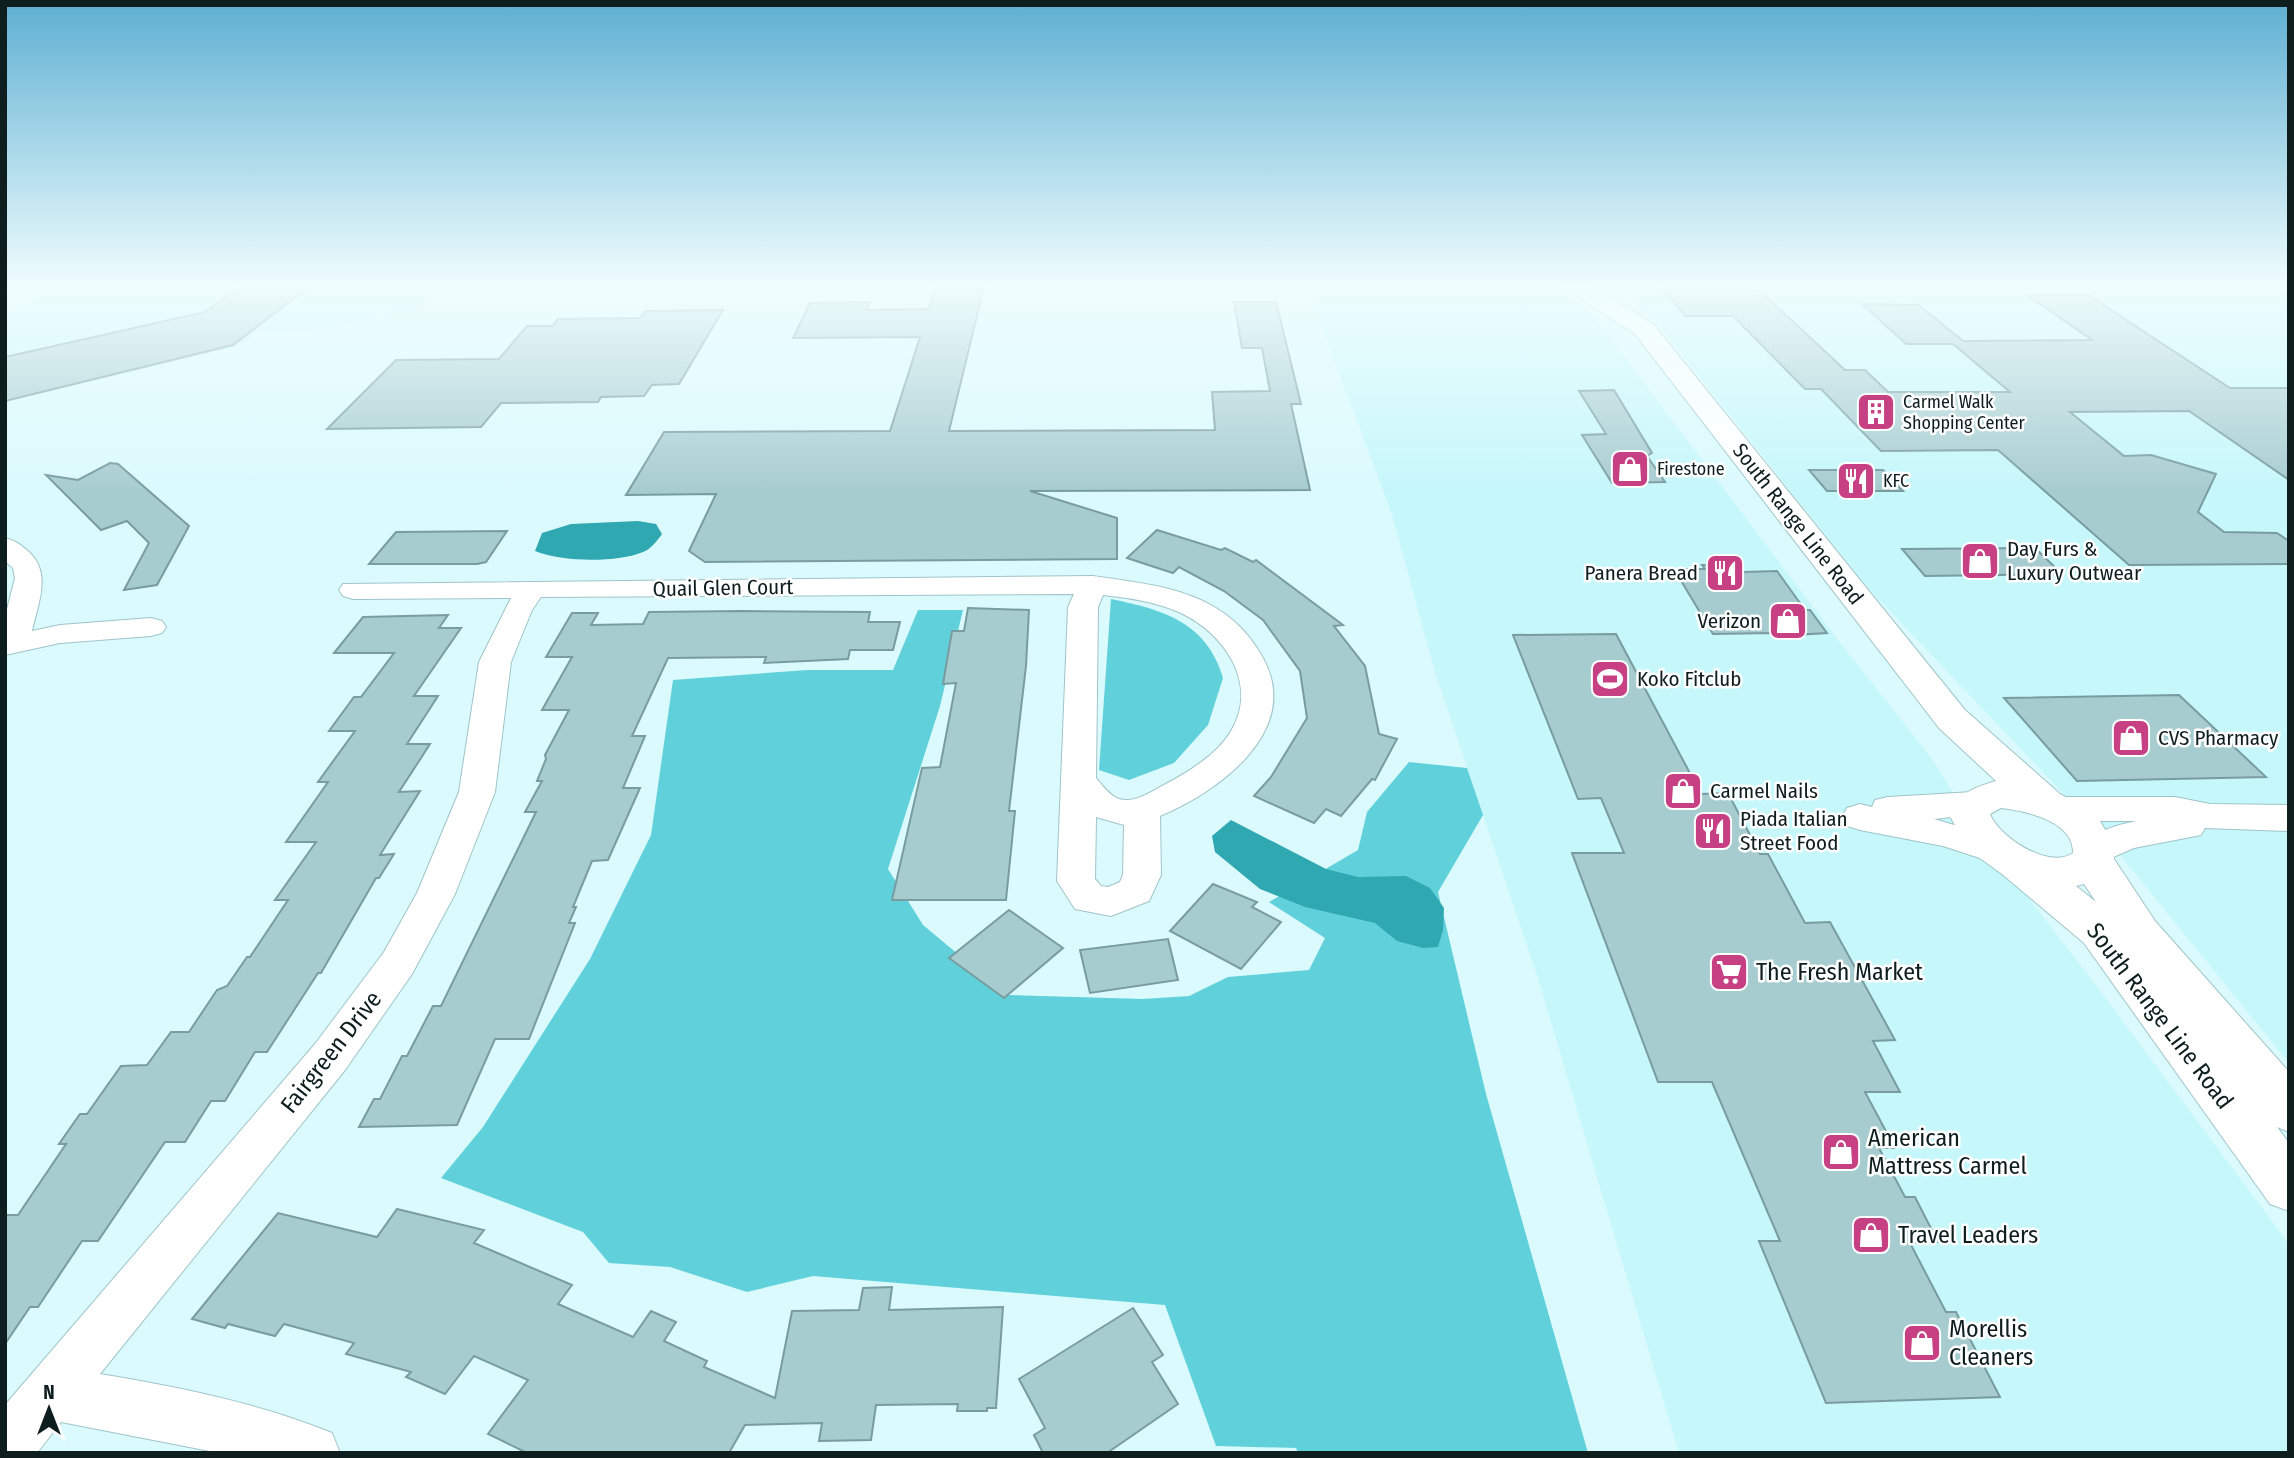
<svg xmlns="http://www.w3.org/2000/svg" width="2294" height="1458" font-family="'Fira Sans Condensed',sans-serif">
  <style>
    .built { fill: #c6f7fb }
    .forest { fill: #60d1db }
    .water { fill: #2fa8b2 }
    .building { fill: #a7ccd0; stroke: #789ca0; stroke-width: 2 }
    .lines { fill: none; stroke-linecap: round; stroke-linejoin: round }
    .minor-casing { stroke: #9fc4c8; stroke-width: 2 }
    .major-casing { stroke: #9fc4c8; stroke-width: 2 }
    .minor { fill: #fff; fill-rule: evenodd }
    .major { fill: #fff; fill-rule: evenodd }
    .labels { text-anchor: middle; dominant-baseline: central; stroke-width: 5; stroke-linejoin: round; paint-order: stroke }
    .far-poi-label { font-size: 18px; fill: #0e1d1e; stroke: #fff; text-anchor: start }
    .street-label { font-size: 21px; fill: #0e1d1e; stroke: #fff }
    .poi-label { font-size: 21px; fill: #0e1d1e; stroke: #fff; text-anchor: start }
    .near-poi-label { font-size: 24px; fill: #0e1d1e; stroke: #fff; text-anchor: start }
    .near-street-label { font-size: 24px; fill: #0e1d1e; stroke: #fff }
  </style>
  <rect width="100%" height="100%" fill="#dbfafd"/>
  <g class="built">
    <polygon points="5,287 314,287 239,346 5,402 5,316 50,290"/>
    <polygon points="316,287 445,287 421,306 314,330 260,331"/>
    <polygon points="1311,287 1542,287 1559,293 1595,318 1837,639 1929,755 1983,839 2098,988 2289,1244 2289,1453 1679,1453 1539,982 1434,669 1392,514 1324,333"/>
    <polygon points="1628,287 2289,287 2289,1063 2112,845 1868,588"/>
  </g>
  <g class="forest">
    <path d="M1111,599C1164,610 1206,622 1223,678L1208,725L1174,763L1129,780L1099,770Z"/>
    <polygon points="918,610 963,610 940,706 888,869 923,925 1007,995 1143,999 1189,996 1228,977 1309,970 1325,938 1269,902 1358,850 1367,812 1409,762 1467,768 1483,815 1438,892 1486,1094 1588,1453 1298,1453 1296,1448 1216,1446 1165,1305 813,1276 747,1292 670,1267 609,1263 583,1232 441,1178 483,1127 590,959 651,835 673,680 807,670 893,670"/>
  </g>
  <g class="water">
    <path d="M638,521L656,524L662,534C657,541 651,549 643,552C617,563 561,562 535,551L542,533L571,524Z"/>
    <polygon points="1231,820 1326,869 1358,877 1406,876 1430,888 1444,908 1443,930 1438,947 1423,948 1397,941 1375,923 1305,907 1260,889 1215,852 1212,836"/>
  </g>
  <g class="building">
    <polygon points="240,287 309,287 233,345 5,401 5,357 205,312"/>
    <polygon points="936,287 984,287 949,431 1215,430 1212,392 1270,391 1262,348 1242,348 1234,302 1276,302 1301,404 1291,404 1310,490 1030,491 1117,518 1117,559 705,562 689,551 716,494 626,495 664,432 890,431 920,337 793,338 810,303 870,302 866,310 929,309"/>
    <polygon points="1661,287 1756,287 1845,370 1865,370 1888,392 2010,392 1953,344 1906,344 1862,304 1919,305 1963,341 2092,340 2027,295 2088,295 2230,388 2289,388 2289,480 2189,411 2070,412 2124,456 2151,455 2216,474 2198,512 2224,532 2277,533 2289,541 2289,564 2129,565 1998,450 1881,451 1821,389 1805,389 1733,316 1685,316"/>
    <polygon points="723,310 679,384 652,385 644,396 601,397 598,402 501,403 481,427 327,429 396,360 499,359 527,326 553,326 558,319 640,318 645,311"/>
    <polygon points="1614,390 1652,453 1647,456 1665,482 1612,483 1582,435 1606,434 1579,391"/>
    <polygon points="110,463 118,464 189,526 157,585 124,590 149,543 127,521 101,530 46,475 78,480"/>
    <polygon points="1809,470 1883,470 1903,491 1827,491"/>
    <polygon points="1157,530 1221,550 1225,548 1253,562 1256,560 1343,625 1334,626 1365,666 1379,734 1397,739 1375,780 1372,779 1341,816 1326,809 1314,823 1254,796 1271,777 1307,718 1300,671 1263,620 1224,591 1179,567 1173,573 1127,558"/>
    <polygon points="507,531 486,562 477,564 369,564 396,532"/>
    <polygon points="2035,548 2062,574 1925,576 1902,549"/>
    <polygon points="1702,565 1732,565 1743,572 1777,571 1805,610 1810,610 1827,633 1776,636 1774,633 1713,634 1674,569 1705,569"/>
    <polygon points="968,608 1029,610 1026,666 1009,811 1015,811 1006,900 892,900 922,768 940,767 956,683 943,684 952,631 964,631"/>
    <polygon points="742,611 870,612 868,622 900,622 893,650 850,650 848,659 764,663 766,657 668,658 632,736 645,736 623,788 640,788 608,860 592,861 573,907 576,907 569,923 575,923 529,1039 495,1039 457,1125 359,1127 374,1099 380,1099 402,1056 407,1056 433,1006 441,1006 536,812 525,812 542,781 537,781 546,759 545,755 569,710 542,710 572,657 546,657 572,613 598,613 591,625 643,624 649,612"/>
    <polygon points="448,615 439,628 461,628 414,696 438,696 407,744 430,744 399,792 420,791 380,855 394,854 379,878 376,878 321,973 318,973 267,1052 255,1052 225,1101 211,1101 185,1142 165,1142 98,1241 82,1241 38,1307 30,1307 5,1344 5,1215 18,1215 66,1144 59,1144 80,1114 87,1114 121,1066 147,1065 171,1032 189,1032 217,990 227,986 247,957 250,957 288,900 275,900 316,842 286,842 328,782 318,782 355,731 329,731 354,697 361,697 394,653 334,653 363,617"/>
    <polygon points="1616,634 1701,794 1728,793 1760,854 1768,854 1805,923 1830,922 1895,1040 1873,1041 1900,1092 1865,1092 1895,1148 1879,1148 1905,1197 1915,1197 1938,1242 1910,1243 1946,1312 1956,1312 2000,1397 1826,1403 1759,1241 1780,1241 1712,1082 1658,1082 1572,853 1624,853 1601,798 1578,799 1513,635"/>
    <polygon points="2179,695 2266,777 2077,781 2004,698"/>
    <polygon points="1213,884 1257,902 1252,907 1281,922 1241,969 1170,931"/>
    <polygon points="1009,910 1063,948 1004,998 949,958"/>
    <polygon points="1168,939 1178,980 1090,993 1080,950"/>
    <polygon points="397,1209 484,1230 474,1243 572,1285 558,1304 633,1337 651,1311 676,1322 664,1341 707,1361 704,1367 775,1398 792,1311 859,1310 863,1288 892,1287 889,1310 1003,1307 996,1408 987,1408 987,1411 957,1411 958,1404 876,1405 871,1440 819,1441 822,1423 745,1425 729,1453 527,1453 488,1434 528,1380 474,1356 445,1394 406,1377 411,1372 346,1354 354,1343 284,1324 275,1336 228,1324 225,1328 192,1319 278,1213 377,1237"/>
    <polygon points="1133,1308 1163,1355 1152,1362 1178,1404 1107,1453 1043,1453 1034,1435 1045,1428 1019,1379"/>
  </g>
  <g class="lines">
    <g class="minor-casing">
      <g id="minor">
        <path d="M5,538C15,540 21,545 29,552C52,573 38,604 32,631L60,625L151,618L162,621L166,627L162,633L151,636L60,643L5,655V617L15,578L13,568L5,561Z"/>
        <path d="M1093,576C1134,582 1180,586 1216,608C1236,620 1252,638 1263,658C1303,731 1218,792 1160,816L1161,875L1149,901L1111,916L1075,909L1057,881L1068,607L1074,594L541,597L532,610L511,662L495,792L455,894L412,974L345,1070L100,1374C179,1387 258,1403 332,1433L340,1453H220L61,1422L37,1453H5V1405L315,1044L384,952L417,893L459,792L479,662L511,598L353,599L343,596L339,590L343,584ZM1103,595C1130,598 1157,602 1181,613C1225,634 1259,684 1231,731C1217,755 1188,772 1164,785C1152,791 1134,804 1119,799C1110,796 1102,785 1096,778L1098,607ZM1096,817L1124,825L1123,875L1120,882L1108,887L1101,886L1095,879Z"/>
        <polygon points="1973,792 1986,795 1991,804 1986,813 1934,819 2008,841 2014,850 2008,859 1995,863 1943,846 1860,830 1847,826 1842,817 1847,808 1860,804 1872,807 1875,800 1888,797"/>
        <path d="M2058,797H2175L2210,804L2289,805V831L2205,828L2201,835L2134,848L2095,865L2082,861L2076,852C2087,833 2116,825 2137,821H2058L2045,818L2040,809L2045,800Z"/>
      </g>
    </g>
    <g class="major-casing">
      <path id="major" d="M1564,287H1593L1653,324L1965,710L2060,794L2095,813L2115,846L2114,859L2155,921L2289,1072V1132L2277,1127L2289,1143V1211L2270,1204L2084,943L2002,874L1970,851L1948,813C1961,792 1973,788 1996,781L1939,728L1635,334ZM2001,808C2026,811 2074,821 2073,853C2049,870 1999,837 1990,814ZM2084,884L2096,902L2076,886Z"/>
    </g>
    <use href="#minor" class="minor"/>
    <use href="#major" class="major"/>
  </g>
  <linearGradient id="sky" x2="0" y2="1"><stop stop-color="#5eafd2"/><stop offset="0.58" stop-color="#effdfe"/><stop offset="1" stop-color="#effdfe" stop-opacity="0"/></linearGradient>
  <rect width="2294" height="491" fill="url(#sky)"/>
  <defs>
    <g id="building-square" transform="scale(2.0125)"><rect x="-9" y="-9" width="18" height="18" rx="4" fill="#c64083" stroke="#fff"/><path d="M-4-6H4V6H1V3H-1V6H-4ZM-2.5-4.3h1.7v1.8h-1.7ZM.8-4.3h1.7v1.8H.8ZM-2.5-1h1.7V.8h-1.7ZM.8-1h1.7V.8H.8Z" fill="#fff"/></g>
    <g id="shop-square" transform="scale(2.0125)"><rect x="-9" y="-9" width="18" height="18" rx="4" fill="#c64083" stroke="#fff"/><path d="M-5-2.5h2.3a2.7 3.5 0 0 1 5.4 0H5L5.5 6h-11ZM-1.5-2.5h3a1.5 2.3 0 0 0-3 0Z" fill="#fff"/></g>
    <g id="restaurant-square" transform="scale(2.0125)"><rect x="-9" y="-9" width="18" height="18" rx="4" fill="#c64083" stroke="#fff"/><path d="M-5-6h1v4h1v-4h1v4h1v-4h1v5L-1.5 .5V6h-2V.5L-5-1ZM5-6V6H3V1.5H1.5Q1.5-4 5-6Z" fill="#fff"/></g>
    <g id="stadium-square" transform="scale(2.0125)"><rect x="-9" y="-9" width="18" height="18" rx="4" fill="#c64083" stroke="#fff"/><path d="M0-5a6.5 5 0 1 0 0 10a6.5 5 0 1 0 0-10ZM-3.5-1.8h7v3.6h-7Z" fill="#fff"/></g>
    <g id="supermarket-square" transform="scale(2.0125)"><rect x="-9" y="-9" width="18" height="18" rx="4" fill="#c64083" stroke="#fff"/><path d="M-6-5.5h2.5l.6 2H6L4.5 2H-2.5L-4.4-4H-6ZM-1.5 3.2a1.3 1.3 0 1 0 .1 0ZM3 3.2a1.3 1.3 0 1 0 .1 0Z" fill="#fff"/></g>
  </defs>
  <g fill-rule="evenodd">
    <use href="#building-square" x="1876" y="412"/>
    <use href="#shop-square" x="1630" y="469"/>
    <use href="#restaurant-square" x="1856" y="481"/>
    <use href="#shop-square" x="1980" y="561"/>
    <use href="#restaurant-square" x="1725" y="573"/>
    <use href="#shop-square" x="1788" y="621"/>
    <use href="#stadium-square" x="1610" y="679"/>
    <use href="#shop-square" x="2131" y="738"/>
    <use href="#shop-square" x="1683" y="791"/>
    <use href="#restaurant-square" x="1713" y="831"/>
    <use href="#supermarket-square" x="1729" y="972"/>
    <use href="#shop-square" x="1841" y="1152"/>
    <use href="#shop-square" x="1871" y="1235"/>
    <use href="#shop-square" x="1922" y="1343"/>
  </g>
  <g class="labels">
    <g class="far-poi-label">
      <text x="1903" y="402">Carmel Walk<tspan x="1903" dy="21">Shopping Center</tspan></text>
      <text x="1657" y="469">Firestone</text>
      <text x="1883" y="481">KFC</text>
    </g>
    <g class="street-label">
      <text transform="translate(1798 524) rotate(52)">South Range Line Road</text>
      <text transform="translate(723 588) rotate(-1)">Quail Glen Court</text>
    </g>
    <g class="poi-label">
      <text x="2007" y="549">Day Furs &amp;<tspan x="2007" dy="24">Luxury Outwear</tspan></text>
      <text x="1698" y="573" text-anchor="end">Panera Bread</text>
      <text x="1761" y="621" text-anchor="end">Verizon</text>
      <text x="1637" y="679">Koko Fitclub</text>
      <text x="2158" y="738">CVS Pharmacy</text>
      <text x="1710" y="791">Carmel Nails</text>
      <text x="1740" y="819">Piada Italian<tspan x="1740" dy="24">Street Food</tspan></text>
    </g>
    <g class="near-poi-label">
      <text x="1756" y="972">The Fresh Market</text>
      <text x="1868" y="1138">American<tspan x="1868" dy="28">Mattress Carmel</tspan></text>
      <text x="1898" y="1235">Travel Leaders</text>
      <text x="1949" y="1329">Morellis<tspan x="1949" dy="28">Cleaners</tspan></text>
    </g>
    <g class="near-street-label">
      <text transform="translate(2160 1016) rotate(53)">South Range Line Road</text>
      <text transform="translate(331 1052) rotate(-52)">Fairgreen Drive</text>
    </g>
  </g>
  <rect width="2294" height="1458" fill="none" stroke="#0e1d1e" stroke-width="14"/>
  <g transform="translate(49 1409)" stroke="#ffffff" stroke-width="5" paint-order="stroke">
  <path d="M0-5L12 26L0 18L-12 26Z" fill="#0e1d1e"/>
  <text y="-10" font-size="19" font-weight="bold" text-anchor="middle" fill="#0e1d1e">N</text>
  </g>
</svg>
